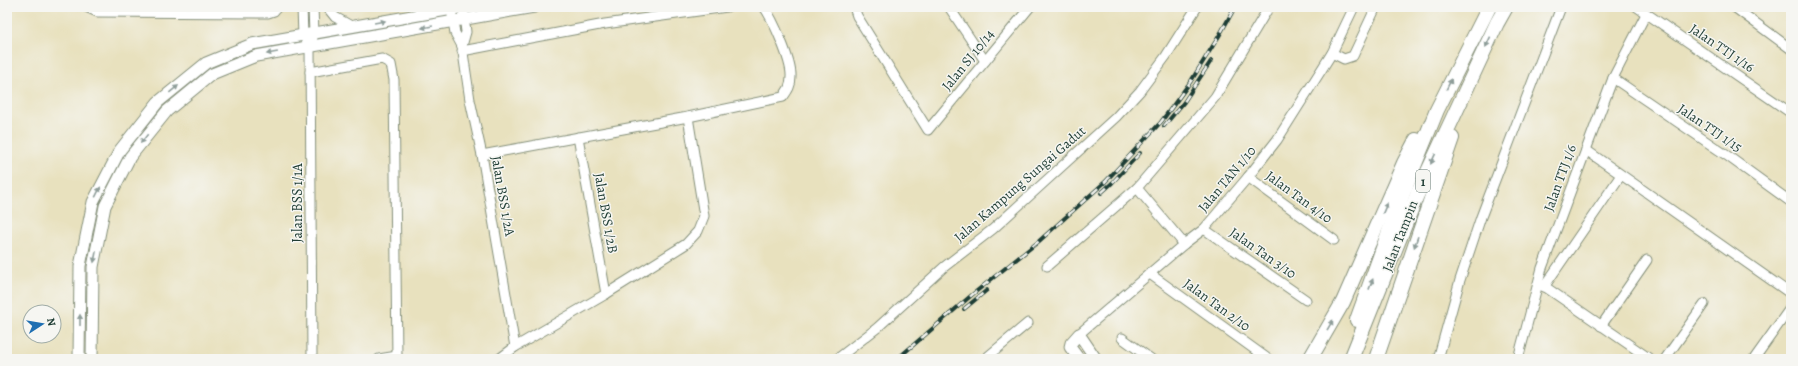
<svg xmlns="http://www.w3.org/2000/svg" width="1798" height="366" font-family="Alegreya,serif">
  <style>
    .lines { fill: none; stroke-linecap: round; stroke-linejoin: round }
    .minor-casing { stroke: #848f79; stroke-width: 11 }
    .tertiary-casing { stroke: #848f79; stroke-width: 13 }
    .trunk-casing { stroke: #848f79; stroke-width: 16 }
    .minor { stroke: #fff; stroke-width: 9 }
    .tertiary { stroke: #fff; stroke-width: 11 }
    .trunk { stroke: #fff; stroke-width: 14 }
    .rail-casing { stroke: #1f3d34; stroke-width: 4 }
    .rail { stroke: #f6f6f2; stroke-width: 2.5; stroke-dasharray: 8; stroke-linecap: butt }
    .oneway { fill: #8f9e9a }
    .labels { text-anchor: middle; dominant-baseline: central; stroke-width: 3; stroke-linejoin: round; paint-order: stroke }
    .shield { fill: #f6f6f2; stroke: #60746d; stroke-width: 1 }
    .shield-label { font-size: 13px; font-weight: bold; fill: #1f3d34 }
    .street-label { font-size: 14px; fill: #1f3d34; stroke: #f6f6f2 }
  </style>
  <rect width="100%" height="100%" fill="#f6f6f2"/>
  <filter id="ink" filterUnits="userSpaceOnUse"><feTurbulence type="fractalNoise" baseFrequency=".025" numOctaves="2"/><feDisplacementMap in="SourceGraphic" scale="8" xChannelSelector="R" yChannelSelector="G"/><feConvolveMatrix kernelMatrix="1 2 1 2 8 2 1 2 1" color-interpolation-filters="sRGB"/></filter>
  <filter id="wash" filterUnits="userSpaceOnUse"><feTurbulence type="fractalNoise" baseFrequency=".012" numOctaves="4" result="noise"/><feDisplacementMap in="SourceGraphic" scale="16" xChannelSelector="R" yChannelSelector="G"/><feGaussianBlur stdDeviation="0.9" result="paint"/><feColorMatrix in="noise" values="0 0 0 0 0 0 0 0 0 0 0 0 0 0 0 0 0 1.4 0 .05"/><feComposite in="paint" operator="in"/></filter>
  <g filter="url(#wash)">
    <rect width="100%" height="100%" fill="#e8e1be"/>
  </g>
  <g filter="url(#ink)">
    <g class="lines">
      <g class="minor-casing">
        <g id="minor">
          <polyline points="86,7 97,12 268,13 274,11 277,7"/>
          <polyline points="302,7 303,36 306,40"/>
          <polyline points="327,7 335,17 353,27"/>
          <polyline points="854,7 857,16 928,130 1030,7"/>
          <polyline points="949,7 985,61"/>
          <polyline points="1637,7 1791,113"/>
          <polyline points="1734,7 1791,49"/>
          <polyline points="451,9 455,33 462,46 466,32 463,7"/>
          <polyline points="462,46 470,100 482,155 515,347"/>
          <polyline points="462,51 605,24 727,7"/>
          <polyline points="1332,53 1344,59 1353,56 1376,7"/>
          <polyline points="310,72 382,59 391,64 394,80 397,359"/>
          <polyline points="1613,78 1729,157 1791,202"/>
          <polyline points="578,137 606,294"/>
          <polyline points="1586,150 1791,294"/>
          <path d="M482,155L688,117L783,97C788,90 791,86 791,77C792,62 773,19 764,7"/>
          <polyline points="1248,177 1334,240"/>
          <polyline points="1137,188 1184,244"/>
          <polyline points="1204,229 1306,300"/>
          <polyline points="1047,266 1137,188 1215,97 1269,7"/>
          <polyline points="1150,274 1268,359"/>
          <polyline points="1541,284 1650,359"/>
          <polyline points="1544,287 1621,175"/>
          <polyline points="1601,326 1647,260"/>
          <polyline points="1079,334 1184,244 1204,229 1248,177 1277,140 1332,53 1354,7"/>
          <polyline points="1122,338 1151,359"/>
          <polyline points="312,359 310,47 314,34 313,7"/>
          <polyline points="379,359 397,356"/>
          <polyline points="499,359 515,347 606,294 686,244 698,231 704,216 688,117"/>
          <polyline points="837,359 877,328 944,267 993,229 1116,117 1140,91 1166,56 1197,7"/>
          <polyline points="985,359 1028,323"/>
          <polyline points="1438,359 1460,280 1481,217 1561,7"/>
          <polyline points="1518,359 1542,268 1586,150 1613,78 1646,14"/>
          <polyline points="1665,359 1704,304"/>
          <polyline points="1754,359 1791,307"/>
        </g>
      </g>
      <g class="tertiary-casing">
        <g id="tertiary">
          <polyline points="79,359 80,266 93,202 120,150 158,102 206,63 252,44 464,7"/>
          <polyline points="92,359 93,267 105,206 130,157 167,111 212,74 256,56 534,7"/>
          <polyline points="1079,359 1070,347 1071,343 1079,334 1096,359"/>
        </g>
      </g>
      <g class="trunk-casing">
        <g id="trunk">
          <polyline points="1357,320 1403,193 1437,110 1489,7"/>
          <polyline points="1310,359 1343,302 1404,163 1416,140"/>
          <polyline points="1351,359 1417,195 1497,23 1506,7"/>
          <polyline points="1376,359 1452,138"/>
        </g>
      </g>
      <use href="#minor" class="minor"/>
      <use href="#tertiary" class="tertiary"/>
      <use href="#trunk" class="trunk"/>
      <g class="rail-casing">
        <g id="rail">
          <polyline points="1164,126 1184,102 1211,61"/>
          <polyline points="1101,193 1112,183 1140,153"/>
          <polyline points="964,309 987,290"/>
          <polyline points="897,359 973,294 1038,242 1105,182 1161,122 1191,81 1219,36 1235,7"/>
        </g>
      </g>
      <use href="#rail" class="rail"/>
    </g>
    <defs><path id="oneway-solid" d="M-6-.8H1V-3.2L6.5 0L1 3.2V.8H-6Z"/></defs>
    <g class="oneway">
      <use href="#oneway-solid" transform="translate(380 22) rotate(-10)"/>
      <use href="#oneway-solid" transform="translate(427 27) rotate(170)"/>
      <use href="#oneway-solid" transform="translate(1488 42) rotate(115)"/>
      <use href="#oneway-solid" transform="translate(272 53) rotate(170)"/>
      <use href="#oneway-solid" transform="translate(1449 84) rotate(-64)"/>
      <use href="#oneway-solid" transform="translate(174 89) rotate(-39)"/>
      <use href="#oneway-solid" transform="translate(144 139) rotate(128)"/>
      <use href="#oneway-solid" transform="translate(1433 159) rotate(115)"/>
      <use href="#oneway-solid" transform="translate(98 192) rotate(-63)"/>
      <use href="#oneway-solid" transform="translate(1385 208) rotate(-67)"/>
      <use href="#oneway-solid" transform="translate(1416 242) rotate(109)"/>
      <use href="#oneway-solid" transform="translate(95 257) rotate(101)"/>
      <use href="#oneway-solid" transform="translate(1371 284) rotate(-70)"/>
      <use href="#oneway-solid" transform="translate(80 320) rotate(-90)"/>
      <use href="#oneway-solid" transform="translate(1330 325) rotate(-60)"/>
    </g>
  </g>
  <g class="labels">
    <rect class="shield" x="1416" y="170" width="14" height="22" rx="3"/>
    <g class="shield-label">
      <text x="1423" y="181">1</text>
    </g>
    <g class="street-label">
      <text transform="translate(1722 48) rotate(34)">Jalan TTJ 1/16</text>
      <text transform="translate(968 60) rotate(-51)">Jalan SJ 10/14</text>
      <text transform="translate(1710 128) rotate(34)">Jalan TTJ 1/15</text>
      <text transform="translate(1560 178) rotate(-70)">Jalan TTJ 1/6</text>
      <text transform="translate(1227 179) rotate(-50)">Jalan TAN 1/10</text>
      <text transform="translate(1020 184) rotate(-41)">Jalan Kampung Sungai Gadut</text>
      <text transform="translate(503 196) rotate(80)">Jalan BSS 1/2A</text>
      <text transform="translate(1299 197) rotate(36)">Jalan Tan 4/10</text>
      <text transform="translate(297 203) rotate(-90)">Jalan BSS 1/1A</text>
      <text transform="translate(606 213) rotate(80)">Jalan BSS 1/2B</text>
      <text transform="translate(1400 236) rotate(-69)">Jalan Tampin</text>
      <text transform="translate(1263 253) rotate(35)">Jalan Tan 3/10</text>
      <text transform="translate(1217 305) rotate(36)">Jalan Tan 2/10</text>
    </g>
  </g>
  <rect width="1798" height="366" fill="none" stroke="#f6f6f2" stroke-width="24"/>
  <g transform="translate(42 324) rotate(78)"><circle r="19" fill="#f6f6f2" stroke="#a0aca6"/>
  <path d="M0-3L7 15L0 10L-7 15Z" fill="#1f6fb2"/>
  <text y="-6" font-size="11" font-weight="bold" text-anchor="middle" fill="#1f3d34">N</text>
  </g>
</svg>
